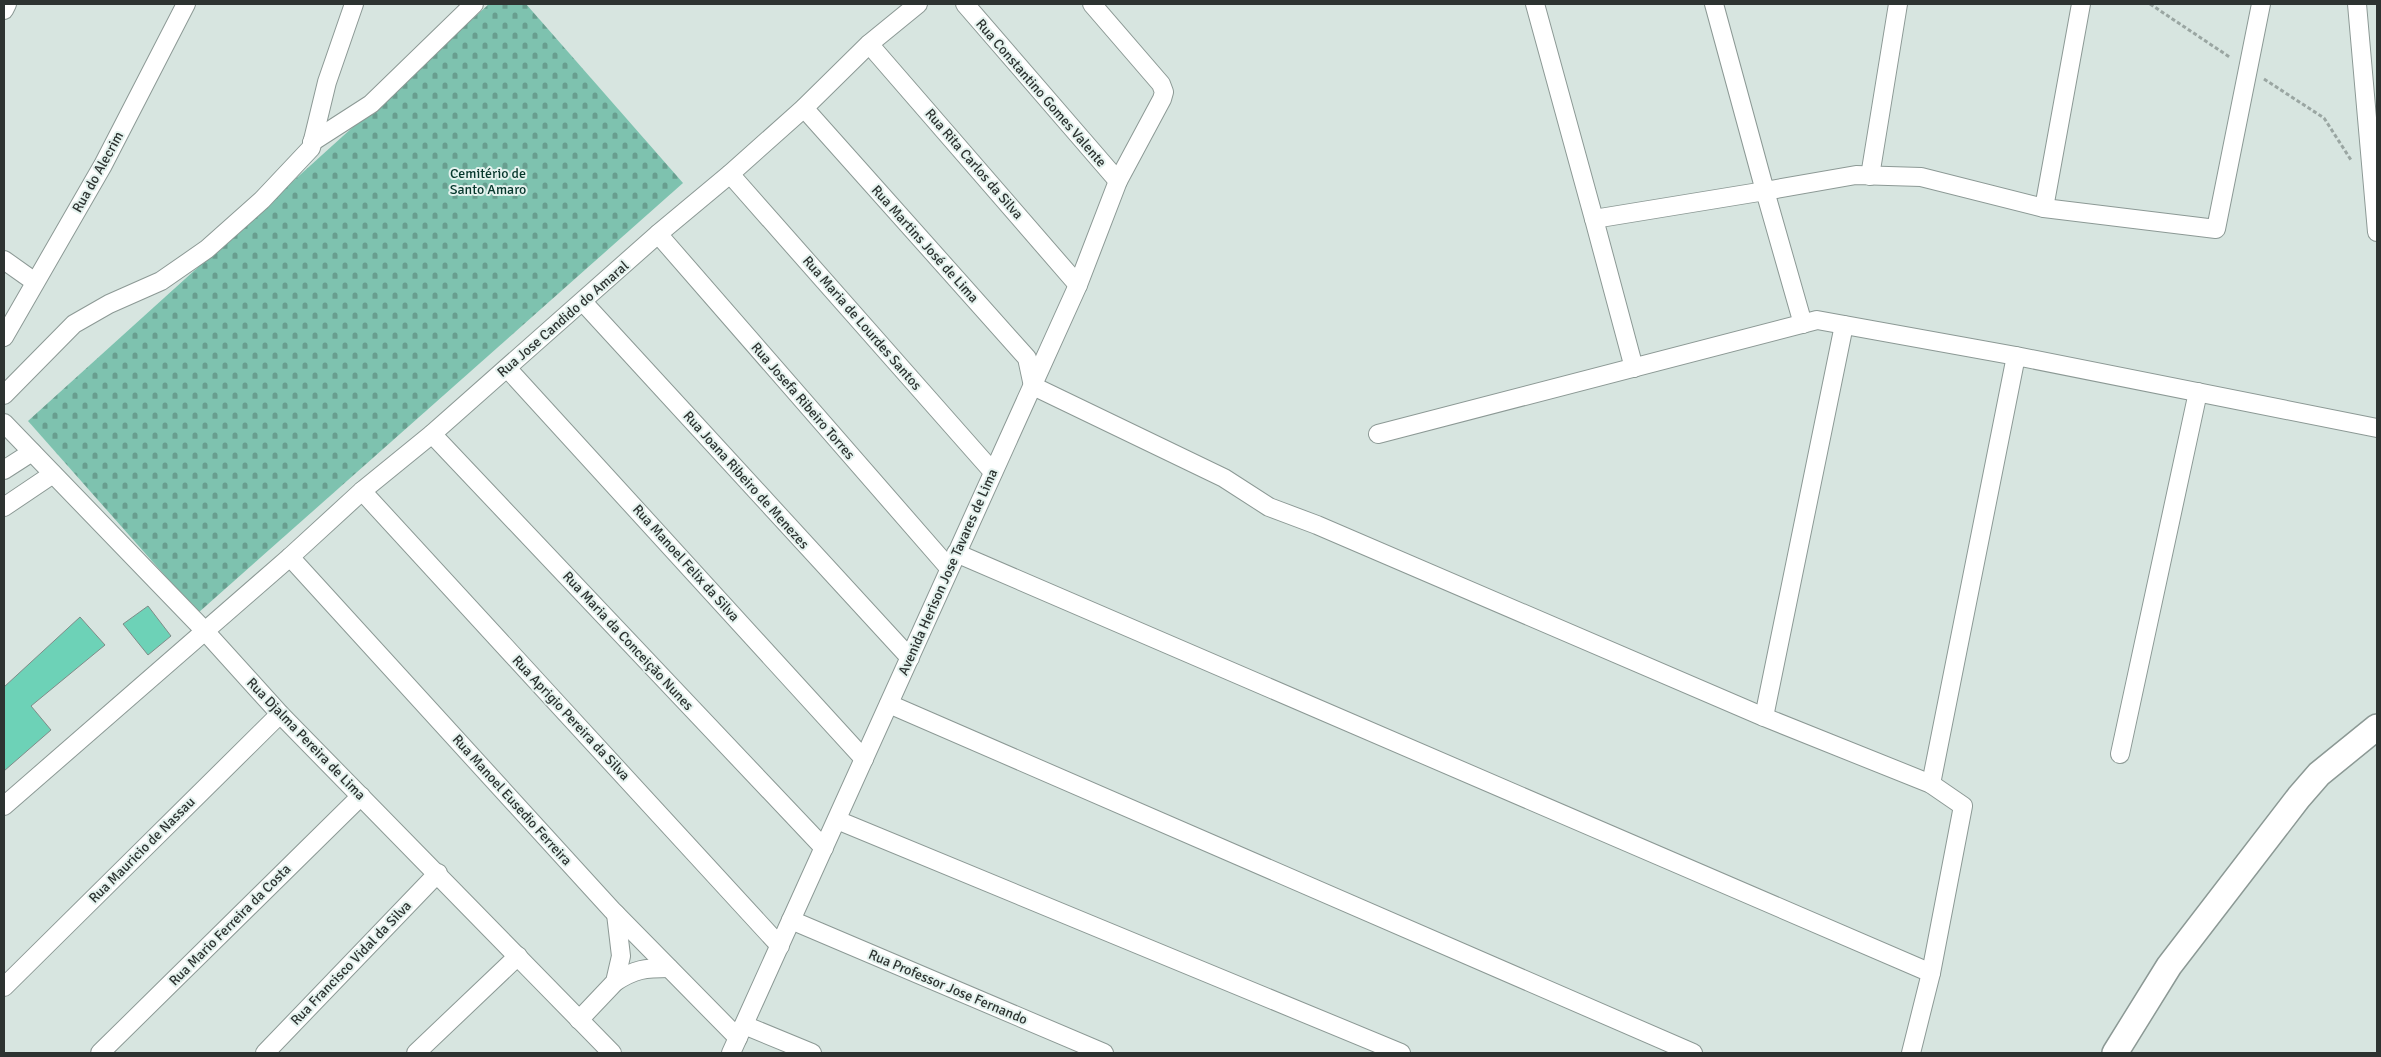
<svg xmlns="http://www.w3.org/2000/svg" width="2381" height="1057" font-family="Signika,sans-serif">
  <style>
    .cemetery { fill: url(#cemetery-stones) }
    .building { fill: #6dd2b7; stroke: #7f8c88 }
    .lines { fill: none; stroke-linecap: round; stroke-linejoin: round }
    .street-casing { stroke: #8c9995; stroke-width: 20 }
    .secondary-casing { stroke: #8c9995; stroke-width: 28 }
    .path { stroke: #9aa6a2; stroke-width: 3; stroke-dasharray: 4 2.5; stroke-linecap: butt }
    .street { stroke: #fff; stroke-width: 18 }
    .secondary { stroke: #fff; stroke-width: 25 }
    .labels { text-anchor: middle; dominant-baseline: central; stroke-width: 4; stroke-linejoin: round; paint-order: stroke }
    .street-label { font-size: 14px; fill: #2d3331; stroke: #e4f2ee }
    .park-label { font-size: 14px; fill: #06372c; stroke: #e4f2ee }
  </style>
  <defs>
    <pattern id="cemetery-stones" width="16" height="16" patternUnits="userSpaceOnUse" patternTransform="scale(1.25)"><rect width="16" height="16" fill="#7ec2af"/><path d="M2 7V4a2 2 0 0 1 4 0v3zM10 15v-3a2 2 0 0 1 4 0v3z" fill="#689e8f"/></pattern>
  </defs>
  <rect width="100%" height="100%" fill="#d7e5e0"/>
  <polygon class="cemetery" points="489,4 526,4 683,183 198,613 28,421"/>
  <g class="building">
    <polygon points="148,606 171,636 148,655 123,624"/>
    <polygon points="80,617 105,645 31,706 51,730 4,771 4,687"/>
  </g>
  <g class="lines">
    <g class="street-casing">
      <g id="street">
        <polyline points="965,4 1118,181"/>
        <polyline points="1535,4 1594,219 1765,191 1803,324"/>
        <polyline points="1714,4 1765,191 1856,175 1921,177 2044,208 2216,229 2261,4"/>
        <polyline points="2357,4 2377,232"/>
        <polyline points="4,10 7,4"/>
        <polyline points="869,44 1078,285"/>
        <polyline points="804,108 1027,358 1033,386"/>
        <polyline points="312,142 371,104 474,4"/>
        <polyline points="730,174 993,472"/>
        <polyline points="1870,176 1898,4"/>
        <polyline points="2044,208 2081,4"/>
        <polyline points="1594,219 1634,368"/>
        <polyline points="658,234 949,568"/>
        <polyline points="4,260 35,282"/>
        <polyline points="583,302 910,658"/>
        <polyline points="4,337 103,165 186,4"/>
        <polyline points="507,368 864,759"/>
        <polyline points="1033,386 1224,478 1269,507 1317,525 1764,717 1931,784 1963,806 1931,973"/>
        <polyline points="4,395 74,324 109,304 161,281 207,249 262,200 311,148 327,82 354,4"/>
        <polyline points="4,423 204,630 280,714 612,1053"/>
        <polyline points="432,434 824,848"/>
        <polyline points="1378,434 1817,320 2016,356"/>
        <polyline points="4,470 32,452"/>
        <polyline points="362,491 780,946"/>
        <polyline points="4,507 53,474"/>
        <polyline points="956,553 1931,973 1911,1053"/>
        <polyline points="290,557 612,910 738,1038"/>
        <polyline points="889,704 1693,1053"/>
        <polyline points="1764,717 1844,325"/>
        <polyline points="2120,754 2198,392"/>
        <polyline points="1931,784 2016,356 2377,428"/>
        <polyline points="4,806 290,557 362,491 432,434 658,234 730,174 804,108 869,44 918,4"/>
        <polyline points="837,820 1401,1053"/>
        <polyline points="791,920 1104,1053"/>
        <path d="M615,982C635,969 645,968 669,968"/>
        <polyline points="4,987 280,714"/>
        <polyline points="579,1020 615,982 621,956 616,914"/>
        <polyline points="744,1025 812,1053"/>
        <polyline points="100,1053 361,796"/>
        <polyline points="265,1053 438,873"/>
        <polyline points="416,1053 518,956"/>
        <polyline points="731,1053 1078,285 1118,181 1162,99 1164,92 1161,84 1092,4"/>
      </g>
    </g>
    <g class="secondary-casing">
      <polyline id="secondary" points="2115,1053 2169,966 2299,797 2319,774 2377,727"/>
    </g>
    <g class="path">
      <polyline points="2150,4 2231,58"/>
      <polyline points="2264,79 2324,118 2351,160"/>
    </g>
    <use href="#street" class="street"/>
    <use href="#secondary" class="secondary"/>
  </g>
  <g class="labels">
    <g class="street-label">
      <text transform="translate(1041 93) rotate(49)">Rua Constantino Gomes Valente</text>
      <text transform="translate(974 164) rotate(49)">Rua Rita Carlos da Silva</text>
      <text transform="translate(98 172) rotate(-61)">Rua do Alecrim</text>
      <text transform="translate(925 244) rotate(48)">Rua Martins José de Lima</text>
      <text transform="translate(563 319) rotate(-41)">Rua Jose Candido do Amaral</text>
      <text transform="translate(862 323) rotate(49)">Rua Maria de Lourdes Santos</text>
      <text transform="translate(803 401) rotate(49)">Rua Josefa Ribeiro Torres</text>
      <text transform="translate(746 480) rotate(48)">Rua Joana Ribeiro de Menezes</text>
      <text transform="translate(686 563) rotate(48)">Rua Manoel Felix da Silva</text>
      <text transform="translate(948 572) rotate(-66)">Avenida Herison Jose Tavares de Lima</text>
      <text transform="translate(628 641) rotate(47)">Rua Maria da Conceição Nunes</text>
      <text transform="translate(571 718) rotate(47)">Rua Aprigio Pereira da Silva</text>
      <text transform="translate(306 739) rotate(46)">Rua Djalma Pereira de Lima</text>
      <text transform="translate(512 800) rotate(48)">Rua Manoel Eusedio Ferreira</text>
      <text transform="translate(142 850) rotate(-45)">Rua Mauricio de Nassau</text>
      <text transform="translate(230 925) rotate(-45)">Rua Mario Ferreira da Costa</text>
      <text transform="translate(351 963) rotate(-46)">Rua Francisco Vidal da Silva</text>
      <text transform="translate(948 987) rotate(23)">Rua Professor Jose Fernando</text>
    </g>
    <g class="park-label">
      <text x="488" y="173">Cemitério de<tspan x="488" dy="16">Santo Amaro</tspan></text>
    </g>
  </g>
  <rect width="2381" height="1057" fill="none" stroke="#2d3331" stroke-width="10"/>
</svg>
